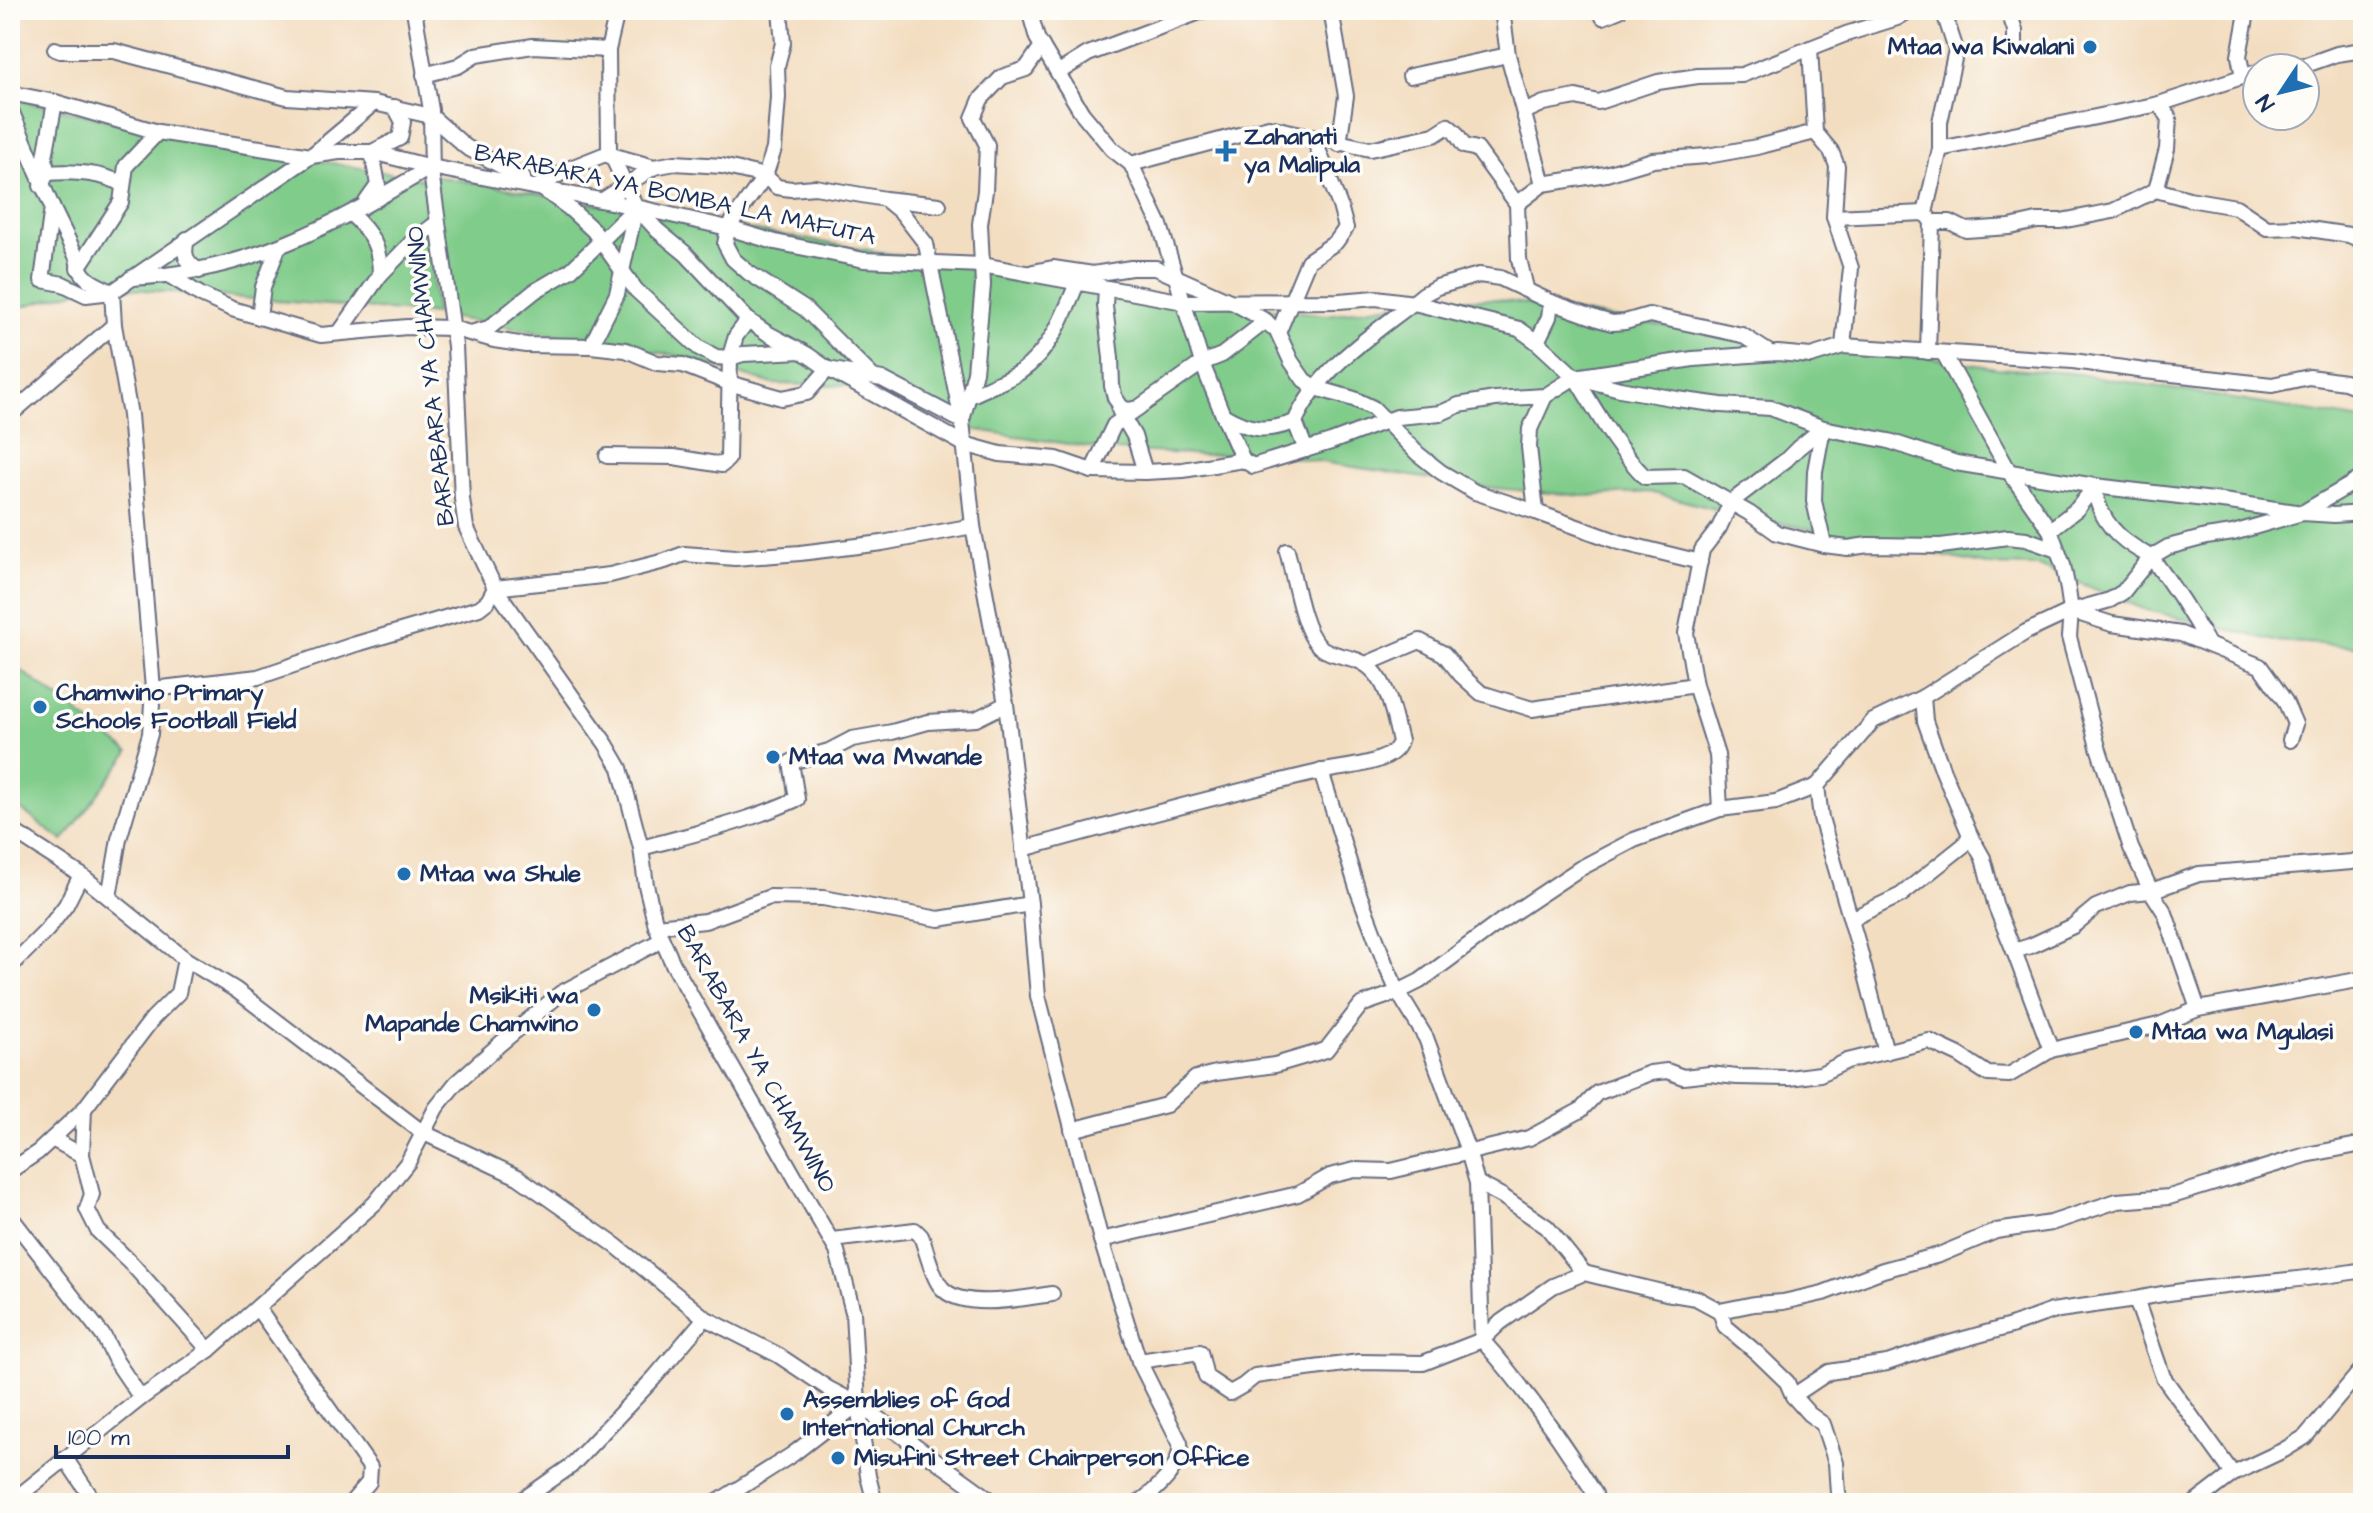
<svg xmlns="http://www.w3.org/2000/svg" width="2373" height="1513" font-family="'Architects Daughter',sans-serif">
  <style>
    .green { fill: #80cc8a; stroke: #4e7e74; stroke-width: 2 }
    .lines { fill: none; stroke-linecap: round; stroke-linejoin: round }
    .street-casing { stroke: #676c80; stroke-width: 18 }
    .street { stroke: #fff; stroke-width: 14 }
    .poi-dot { fill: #1f6fb2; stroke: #fdfcf7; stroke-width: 3 }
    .labels { text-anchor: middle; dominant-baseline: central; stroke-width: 7; stroke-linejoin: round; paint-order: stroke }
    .poi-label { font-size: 24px; font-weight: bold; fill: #1b2f5e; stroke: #fdfcf7; text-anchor: start }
    .street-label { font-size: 24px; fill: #1b2f5e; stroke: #fdfcf7 }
  </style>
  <rect width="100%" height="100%" fill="#fdfcf7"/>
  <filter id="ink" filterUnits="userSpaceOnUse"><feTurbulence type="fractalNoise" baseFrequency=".0125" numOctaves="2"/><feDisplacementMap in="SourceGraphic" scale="16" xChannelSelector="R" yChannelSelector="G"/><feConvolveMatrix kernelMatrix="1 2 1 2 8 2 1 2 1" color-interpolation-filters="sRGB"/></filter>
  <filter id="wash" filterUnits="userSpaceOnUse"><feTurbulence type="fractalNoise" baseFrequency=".006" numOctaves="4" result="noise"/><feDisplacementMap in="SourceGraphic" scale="32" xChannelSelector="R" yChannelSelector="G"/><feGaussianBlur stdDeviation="1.8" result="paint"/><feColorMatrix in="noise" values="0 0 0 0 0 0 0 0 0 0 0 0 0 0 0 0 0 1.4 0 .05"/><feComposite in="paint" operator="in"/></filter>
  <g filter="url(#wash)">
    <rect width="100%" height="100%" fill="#f3ddc0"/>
    <g class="green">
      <polygon points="10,98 188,138 424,179 436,314 96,286 10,310"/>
      <polygon points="435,176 944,263 1169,297 1328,315 1430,299 1494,299 1823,351 1916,355 1996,368 2073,373 2363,420 2363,647 2275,641 2143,609 2039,566 1987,565 1730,513 1650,492 1585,496 1483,487 1257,452 1204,455 1100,449 971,429 878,386 773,384 679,356 448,317"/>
      <polygon points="10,662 129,752 63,841 10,801"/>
    </g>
  </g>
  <g filter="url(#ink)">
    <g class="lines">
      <g class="street-casing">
        <g id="street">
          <polyline points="414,10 431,110 432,179 455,346 462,499 466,527 495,588 606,744 620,768 641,848 646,885 656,926 673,964 837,1251 853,1312 858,1404 868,1476 875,1503"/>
          <polyline points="623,10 616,16 608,50 609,150 636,207 657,230 686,254 748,320 767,333 808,355 828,369 882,379 962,421"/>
          <polyline points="780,10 783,43 777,66 778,97 774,149 765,176 728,228 725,244 733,259 749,273 805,309 873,377"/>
          <polyline points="1029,10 1037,38 1082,113 1112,149 1131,164 1160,225 1202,363 1223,415 1243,460 1253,466 1331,442 1397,417 1441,413 1459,405 1495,399 1545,396 1575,377 1620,389 1677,399 1721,405 1771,408 1823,428 1889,441 1956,463 2095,486 2230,502 2302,513 2360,479 2363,475"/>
          <polyline points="1331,10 1346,96 1339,144"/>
          <polyline points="1502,10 1508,55 1543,184 1517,204 1519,259 1526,288"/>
          <polyline points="2008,10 2015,30 2015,48"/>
          <polyline points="1603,17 1620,10"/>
          <polyline points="1810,48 1815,132 1831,151 1837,166 1834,217 1851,268 1843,346"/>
          <polyline points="55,49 60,51 114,51 287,97 374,103 431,116 466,147 523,178"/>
          <polyline points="2266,68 2306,65 2337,54 2363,50"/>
          <polyline points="1059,72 1088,54 1205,10"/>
          <polyline points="424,75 458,66 476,55 533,46 608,50"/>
          <polyline points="1410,76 1508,55"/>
          <polyline points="2243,77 2239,56 2246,18 2245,10"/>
          <polyline points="10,93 55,102 158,132 311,156 339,152 372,152 431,167 636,207 728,228 775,242 864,260 982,265 1184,302 1339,301 1376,298 1414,303 1519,329 1537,342 1575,377 1693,359 1778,353 1811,356 1843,346 2073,361 2145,371 2272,385 2309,377 2345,382 2363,389"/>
          <polyline points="10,108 52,207 42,280 63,284 86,295 112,292 311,156 374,103"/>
          <polyline points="1524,112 1544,103 1576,97 1598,102 1658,82 1698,76 1742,75 1846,34 1897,18 1910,10"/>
          <polyline points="1313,136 1340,206 1346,228 1336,242 1308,261 1278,333 1291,361 1304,380 1316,388 1354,399 1373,408 1418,454 1441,472 1475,492 1536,512 1619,542 1700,562"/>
          <polyline points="1940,149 2159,104 2257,72"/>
          <polyline points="1131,164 1269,127 1370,149 1434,135 1448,126 1455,132 1464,146 1477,149 1517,204"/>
          <path d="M47,173C73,171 99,172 123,184"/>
          <polyline points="1543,184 1606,174 1653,160 1707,156 1757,147 1815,132"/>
          <polyline points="41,186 47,173 45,157 55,102"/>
          <polyline points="538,186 573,167 603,155 611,155 654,167 675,163 722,166 765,176 777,187 791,189 815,187 885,199 939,205"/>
          <polyline points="544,190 569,208 593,230 636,290 699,348 716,357 730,358 743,354 801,351"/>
          <polyline points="2156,190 2167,149 2169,117 2159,104"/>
          <path d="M885,199L902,213L926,244L962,421L973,526L1006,704L1030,904L1038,996L1101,1240L1139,1361L1180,1443C1183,1467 1157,1489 1139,1503"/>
          <polyline points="603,200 654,167"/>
          <polyline points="366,202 378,185 372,152 400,138 403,122 395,107"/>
          <path d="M52,207L77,258C79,278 94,284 110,291"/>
          <path d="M351,214C372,234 380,246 380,275"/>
          <polyline points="1834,217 1925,213"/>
          <polyline points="1932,222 1950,222 1966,230 2010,227 2037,221 2061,221 2113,211 2156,190 2189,199 2236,207 2267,228 2296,227 2349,235 2363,241"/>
          <path d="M187,239C183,255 185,261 199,271"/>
          <polyline points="78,268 121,202 126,166 158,132"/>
          <polyline points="1033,272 1053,268 1093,274 1131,268 1156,268 1234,303 1266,321 1272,327"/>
          <polyline points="170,276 201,295 232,309 321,335 407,327 452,328 494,340 526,345 591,346 626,350 657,363 683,365 729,383 782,398 807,393 828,369 964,444 1000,454 1057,459 1092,471 1145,472 1183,470 1243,460"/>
          <path d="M131,278C250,272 332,226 431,167"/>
          <polyline points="1106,289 1105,306 1111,358 1112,386 1115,398 1122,408 1128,410 1138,408 1202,363 1222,355 1266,321"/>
          <polyline points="259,317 263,287 278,248"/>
          <polyline points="340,332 380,275 414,240 437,223"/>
          <polyline points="474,332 489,328 535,291 571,270 636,207"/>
          <polyline points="1537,342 1549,317 1551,302"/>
          <polyline points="591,346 617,294 636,207"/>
          <polyline points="1928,352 1932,222 1925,213 1940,149 1940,122 1956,50 1943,10"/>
          <polyline points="1944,354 2010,473 2050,530 2063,565 2068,590 2071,611 2069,637 2098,747 2131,848 2151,891 2165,913 2198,1009"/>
          <path d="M1575,377C1597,412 1616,448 1645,477L1684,476L1749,513L1777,533L1824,545L1848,548L1868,545L1941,546L2008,537L2026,539L2057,550"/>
          <path d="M968,397C985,388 1004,382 1020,372C1050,352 1064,315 1077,283"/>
          <polyline points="1119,410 1134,436 1145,472"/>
          <polyline points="10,415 114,325"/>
          <path d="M1223,415C1250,431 1266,432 1295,422"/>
          <polyline points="963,417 975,372 983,285 980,224 985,191 987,145 973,118 981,99 1002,77 1026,69 1042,46"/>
          <polyline points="1823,428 1815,471 1814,501 1824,545"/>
          <path d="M1306,450L1295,422C1320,365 1378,332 1424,294L1437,287L1479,275L1500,278L1551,302L1598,319L1612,323L1625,322L1649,315L1742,335L1770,353"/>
          <polyline points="607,456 674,457 722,465 728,459 730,356 736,336 748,320"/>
          <polyline points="1092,471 1114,425 1138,408"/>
          <path d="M2095,486C2096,512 2112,533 2134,547C2141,552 2148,554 2154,561C2174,587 2192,615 2208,644"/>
          <polyline points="1536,512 1529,447 1530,429 1545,396"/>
          <polyline points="2050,530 2077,509 2095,486"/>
          <polyline points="2071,611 2112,624 2181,634 2260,666 2285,701 2295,724 2290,740"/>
          <polyline points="1366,664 1420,641 1444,654 1461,675 1481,693 1532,709 1695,685"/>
          <polyline points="153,689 258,677 353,645 479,608 488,601 495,588 610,575 665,561 684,554 735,558 800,553 882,543 973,526"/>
          <polyline points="1923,697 1925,721 1943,771 1970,835 1983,858 1996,907 2014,951 2030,946 2073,926 2096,907 2130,893 2151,891 2199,874 2352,862 2363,858"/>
          <path d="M1321,771L1358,891L1385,963L1398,992L1426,1038L1468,1151L1477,1183L1482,1340C1525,1388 1561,1439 1595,1494"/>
          <polyline points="1817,786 1821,818 1858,944 1886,1052"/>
          <polyline points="1720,809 1717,755 1695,685 1686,633 1702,550 1719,528 1731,502 1786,460 1798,448 1823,428"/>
          <polyline points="10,829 81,875 185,959 236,990 422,1132 518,1177 615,1245 705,1318 778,1355 829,1389 858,1404 995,1503"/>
          <path d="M641,848C694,834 747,822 797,799L791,762L829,751L852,739L892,732L928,722L976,719L1006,704"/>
          <path d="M1023,849C1121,822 1220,795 1319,772C1340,767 1395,765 1400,741C1392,712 1388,668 1353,659C1341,655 1329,655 1319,646C1301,629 1294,575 1287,551"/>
          <polyline points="109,897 119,839 150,734 153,689 130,415 114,325 112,292"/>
          <polyline points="1851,919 1901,895 1964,845 1970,835"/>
          <polyline points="656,926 705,921 770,897 823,898 939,919 1030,904"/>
          <polyline points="2014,951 2051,1050"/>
          <polyline points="185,959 178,993 153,1018 84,1109 82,1155 92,1194 87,1209 98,1231 130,1262 209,1350"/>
          <polyline points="10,967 47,930 66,905 81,875"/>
          <polyline points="1072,1130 1166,1105 1196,1078 1216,1073 1275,1065 1326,1050 1361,1005 1398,992 1420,981 1501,921 1579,869 1634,840 1720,809 1776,802 1817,786 1873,721 1923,697 2026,632 2071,611 2110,600 2123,592 2151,557 2168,547 2206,537 2233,533 2302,513 2334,515 2363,513"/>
          <polyline points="52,1139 82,1155"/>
          <polyline points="10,1171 38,1152 84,1109"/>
          <polyline points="1477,1183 1502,1196 1547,1227 1584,1273"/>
          <polyline points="10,1216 104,1337 116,1361 141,1398"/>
          <path d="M832,1240L915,1230L921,1236C926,1249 933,1279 942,1288C962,1311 1025,1298 1052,1294"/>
          <polyline points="1101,1240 1298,1194 1330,1176 1355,1170 1391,1171 1529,1138 1581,1110 1597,1093 1650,1073 1667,1071 1683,1077 1710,1074 1737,1077 1789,1078 1820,1074 1847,1061 1929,1041 1959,1055 1988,1074 2009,1075 2051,1050 2159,1025 2198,1009 2363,979"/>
          <polyline points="258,1309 370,1467 369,1482 351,1503"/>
          <polyline points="1720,1311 1754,1304 1783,1302 1823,1293 1883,1270 1939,1255 1996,1231 2051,1223 2117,1201 2169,1197 2306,1155 2363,1144"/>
          <polyline points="1139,1361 1200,1352 1206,1377 1230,1393 1244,1385 1255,1376 1359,1362 1423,1363 1482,1340 1501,1322 1553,1286 1584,1273 1666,1293 1696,1298 1720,1311 1725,1326 1757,1353 1787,1382 1793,1396 1809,1414 1823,1424 1836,1463 1838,1493 1841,1503"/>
          <polyline points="1793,1396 1829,1372 1887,1363 1928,1349 2011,1326 2052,1311 2136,1299"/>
          <polyline points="65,1458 95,1503"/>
          <path d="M2233,1474L2163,1377L2136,1299C2211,1283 2288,1284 2363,1270"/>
          <polyline points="10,1503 141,1398 209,1350 375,1203 408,1162 436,1108 456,1083 501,1043 561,993 662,940"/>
          <polyline points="518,1503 571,1466 654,1378 705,1318"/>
          <polyline points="716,1503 793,1454 858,1404"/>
          <polyline points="2195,1503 2233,1474 2284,1450 2305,1437 2363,1368"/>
        </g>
      </g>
      <use href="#street" class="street"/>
    </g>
  </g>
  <g class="poi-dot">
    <circle cx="2090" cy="47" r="8"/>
    <path d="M1222 139h8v8h8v8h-8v8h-8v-8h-8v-8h8z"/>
    <circle cx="40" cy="707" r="8"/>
    <circle cx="773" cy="757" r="8"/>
    <circle cx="404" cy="874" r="8"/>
    <circle cx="594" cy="1010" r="8"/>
    <circle cx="2136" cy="1032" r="8"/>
    <circle cx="787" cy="1414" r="8"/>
    <circle cx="838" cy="1458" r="8"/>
  </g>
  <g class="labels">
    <g class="poi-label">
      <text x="2074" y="47" text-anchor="end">Mtaa wa Kiwalani</text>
      <text x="1244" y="137">Zahanati<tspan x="1244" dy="28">ya Malipula</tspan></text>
      <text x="56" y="693">Chamwino Primary<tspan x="56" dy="28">Schools Football Field</tspan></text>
      <text x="789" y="757">Mtaa wa Mwande</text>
      <text x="420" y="874">Mtaa wa Shule</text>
      <text x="578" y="996" text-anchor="end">Msikiti wa<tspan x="578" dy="28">Mapande Chamwino</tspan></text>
      <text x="2152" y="1032">Mtaa wa Mgulasi</text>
      <text x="803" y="1400">Assemblies of God<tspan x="803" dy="28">International Church</tspan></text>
      <text x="854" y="1458">Misufini Street Chairperson Office</text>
    </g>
    <g class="street-label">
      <text transform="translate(675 195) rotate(12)">BARABARA YA BOMBA LA MAFUTA</text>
      <text transform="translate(431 376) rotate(-96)">BARABARA YA CHAMWINO</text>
      <text transform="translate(756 1059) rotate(61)">BARABARA YA CHAMWINO</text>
    </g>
  </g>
  <rect width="2373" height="1513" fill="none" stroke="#fdfcf7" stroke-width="40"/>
  <g transform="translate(2281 92) rotate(235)"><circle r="38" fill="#fdfcf7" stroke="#a3aaba" stroke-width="2"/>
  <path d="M0-6L14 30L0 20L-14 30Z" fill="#1f6fb2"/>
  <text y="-12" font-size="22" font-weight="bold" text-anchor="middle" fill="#1b2f5e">N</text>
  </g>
  <path d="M56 1445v12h232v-12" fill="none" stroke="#1b2f5e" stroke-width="4"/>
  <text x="68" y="1445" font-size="24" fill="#1b2f5e" stroke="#fdfcf7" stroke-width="6" paint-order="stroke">100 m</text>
</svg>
